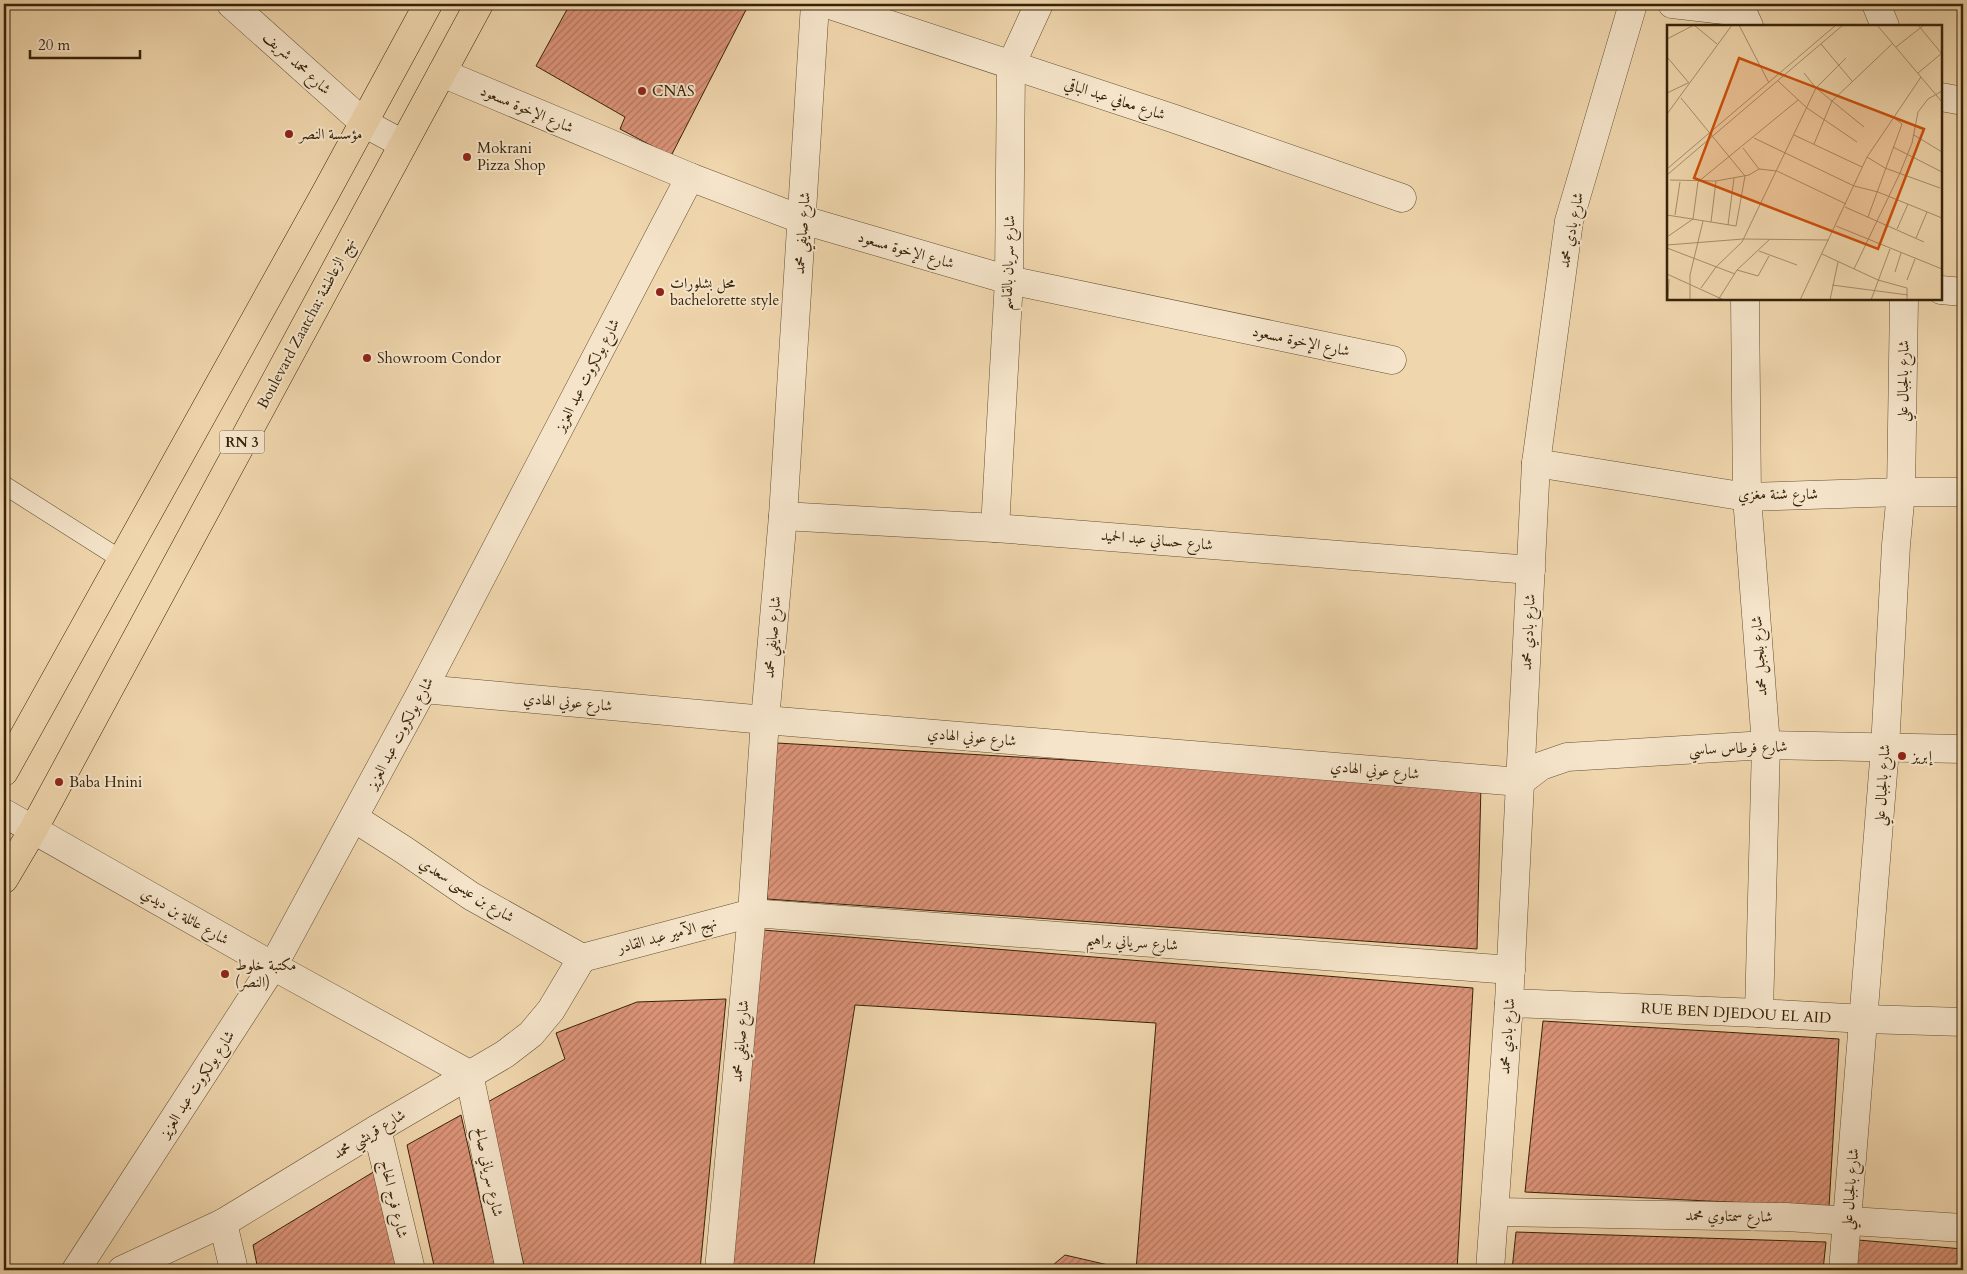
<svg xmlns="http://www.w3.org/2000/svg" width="1967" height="1274" font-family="Cardo,Amiri,serif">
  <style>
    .building { fill: url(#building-hatch); stroke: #362309 }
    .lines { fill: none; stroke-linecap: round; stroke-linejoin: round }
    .service-casing { stroke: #645032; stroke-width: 19 }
    .minor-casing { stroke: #645032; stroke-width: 29 }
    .primary-casing { stroke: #362309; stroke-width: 29 }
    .service { stroke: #f5e4ca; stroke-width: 18 }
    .minor { stroke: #f5e4ca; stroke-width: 28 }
    .primary { stroke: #f0d6ad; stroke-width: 28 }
    .poi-dot { fill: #8f2418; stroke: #f5e4ca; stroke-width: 2 }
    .labels { text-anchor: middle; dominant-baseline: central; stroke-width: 4; stroke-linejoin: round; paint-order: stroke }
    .shield { fill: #f5e4ca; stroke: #6f5d43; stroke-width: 1 }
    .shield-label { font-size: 14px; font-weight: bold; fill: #362309 }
    .street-label { font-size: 15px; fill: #362309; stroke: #f5e4ca }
    .poi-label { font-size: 15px; fill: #362309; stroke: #f5e4ca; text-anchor: start }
    .inset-road { fill: none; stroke: #a68e6b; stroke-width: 1 }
    .view { fill: #cd510c; fill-opacity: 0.15; stroke: #cd510c; stroke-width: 2.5 }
    .inset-edge { fill: none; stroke: #362309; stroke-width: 2.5 }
  </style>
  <defs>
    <pattern id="building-hatch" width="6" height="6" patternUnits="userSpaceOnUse" patternTransform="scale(1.25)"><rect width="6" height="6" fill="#dc9378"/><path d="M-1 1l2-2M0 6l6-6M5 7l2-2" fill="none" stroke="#b37861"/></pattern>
  </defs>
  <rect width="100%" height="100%" fill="#f0d6ad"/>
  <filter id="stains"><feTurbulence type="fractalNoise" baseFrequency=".004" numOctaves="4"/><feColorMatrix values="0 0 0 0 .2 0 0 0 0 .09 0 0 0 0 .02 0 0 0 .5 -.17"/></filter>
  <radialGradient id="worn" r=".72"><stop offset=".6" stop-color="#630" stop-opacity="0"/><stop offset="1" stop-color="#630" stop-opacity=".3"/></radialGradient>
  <g class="building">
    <polygon points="570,4 749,4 671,156 620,129 625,117 536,66"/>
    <polygon points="777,743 1481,784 1477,949 767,899"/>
    <polygon points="763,930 1473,988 1457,1270 1136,1270 1156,1023 855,1005 813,1270 727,1270"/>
    <polygon points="726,999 700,1270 525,1270 486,1103 565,1059 556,1033 637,1002"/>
    <polygon points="1543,1021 1839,1039 1829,1207 1525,1192"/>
    <polygon points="461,1115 496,1270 435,1270 407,1145"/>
    <polygon points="375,1171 397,1270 258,1270 253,1245"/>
    <polygon points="1516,1232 1826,1242 1823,1270 1512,1270"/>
    <polygon points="1858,1240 1963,1249 1963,1270 1853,1270"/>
    <polygon points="1065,1255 1130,1270 1047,1270"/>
  </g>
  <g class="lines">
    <g class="service-casing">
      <polyline id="service" points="4,485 122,560"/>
    </g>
    <g class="minor-casing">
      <g id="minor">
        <polyline points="231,4 364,123 403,144"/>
        <polyline points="827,4 1172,118 1402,198"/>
        <polyline points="1672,4 1733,11 1744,15 1749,26"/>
        <polyline points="1876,4 1885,26"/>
        <polyline points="442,73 690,177 803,220 1009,280 1392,360"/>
        <polyline points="1941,97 1963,101"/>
        <polyline points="1941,290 1963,292"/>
        <polyline points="1745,299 1747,497 1766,745 1759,1013"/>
        <polyline points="1536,463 1747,497 1901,492 1963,492"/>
        <polyline points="783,516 995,528 1531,570"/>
        <polyline points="995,528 1009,280 1011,65 1039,4"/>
        <polyline points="423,689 765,720 1520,782 1541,766 1567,757 1766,745 1963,749"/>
        <polyline points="4,813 273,966 469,1074 510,1270"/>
        <polyline points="354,818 404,850 471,896 582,958"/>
        <polyline points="582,958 752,913 1511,970"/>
        <polyline points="1509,1003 1759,1013 1864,1019 1963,1022"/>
        <polyline points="377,1129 411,1270"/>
        <polyline points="1495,1212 1786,1217 1963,1228"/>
        <polyline points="223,1223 234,1270"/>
        <polyline points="76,1270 273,966 423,689 690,177"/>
        <polyline points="122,1270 223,1223 377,1129 505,1054 531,1034 551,1010 582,958"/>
        <polyline points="719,1270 752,913 765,720 783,516 815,4"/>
        <polyline points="1490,1270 1509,1003 1536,463 1569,221 1633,4"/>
        <polyline points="1843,1270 1885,748 1896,545 1901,492 1904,299"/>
      </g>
    </g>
    <g class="primary-casing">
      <g id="primary">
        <polyline points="4,772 326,192 428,4"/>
        <polyline points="4,879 33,830 479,4"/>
      </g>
    </g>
    <use href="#service" class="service"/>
    <use href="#minor" class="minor"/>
    <use href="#primary" class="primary"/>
  </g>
  <g class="poi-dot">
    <circle cx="642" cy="91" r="5"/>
    <circle cx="289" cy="134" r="5"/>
    <circle cx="467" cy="157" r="5"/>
    <circle cx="660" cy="292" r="5"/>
    <circle cx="367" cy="358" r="5"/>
    <circle cx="1902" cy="756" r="5"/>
    <circle cx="59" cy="782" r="5"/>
    <circle cx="225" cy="974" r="5"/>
  </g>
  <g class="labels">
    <rect class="shield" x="219.5" y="430.5" width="45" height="23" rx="4"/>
    <g class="shield-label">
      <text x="242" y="442">RN 3</text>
    </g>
    <g class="street-label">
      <text transform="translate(297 63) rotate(42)">شارع محمد شريف</text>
      <text transform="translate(1115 99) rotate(18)">شارع معافي عبد الباقي</text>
      <text transform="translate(527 109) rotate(23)">شارع الإخوة مسعود</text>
      <text transform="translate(1571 230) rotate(-79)">شارع بادي محمد</text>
      <text transform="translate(802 233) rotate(-86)">شارع صايفي محمد</text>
      <text transform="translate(906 250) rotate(16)">شارع الإخوة مسعود</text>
      <text transform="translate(1008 263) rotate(-88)">شارع سريان بالقاسم</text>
      <text transform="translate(306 323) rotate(-62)">Boulevard Zaatcha; نهج الزعاطشة</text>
      <text transform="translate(1301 341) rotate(12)">شارع الإخوة مسعود</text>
      <text transform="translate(587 375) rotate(-63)">شارع بولكروت عبد العزيز</text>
      <text transform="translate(1903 381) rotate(-89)">شارع بالجبال علي</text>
      <text x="1778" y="494">شارع شنة مغزي</text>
      <text transform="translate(1157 540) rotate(5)">شارع حساني عبد الحميد</text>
      <text transform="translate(1528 632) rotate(-87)">شارع بادي محمد</text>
      <text transform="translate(772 637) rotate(-85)">شارع صايفي محمد</text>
      <text transform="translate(1759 656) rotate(-94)">شارع بلجبل محمد</text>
      <text transform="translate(568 702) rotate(5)">شارع عوني الهادي</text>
      <text transform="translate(400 733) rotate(-62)">شارع بولكروت عبد العزيز</text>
      <text transform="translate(972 737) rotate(5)">شارع عوني الهادي</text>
      <text transform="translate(1738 748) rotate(-2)">شارع فرطاس ساسي</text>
      <text transform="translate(1375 770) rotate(5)">شارع عوني الهادي</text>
      <text transform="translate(1882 785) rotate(-86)">شارع بالجبال علي</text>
      <text transform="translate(467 890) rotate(32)">شارع بن عيسى سعدي</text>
      <text transform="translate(185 916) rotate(30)">شارع عائلة بن ديدي</text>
      <text transform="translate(667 935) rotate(-15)">نهج الآمير عبد القادر</text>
      <text transform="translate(1132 942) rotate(4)">شارع سرياني براهيم</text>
      <text transform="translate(1736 1013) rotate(3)">RUE BEN DJEDOU EL AID</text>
      <text transform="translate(1507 1036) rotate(-86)">شارع بادي محمد</text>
      <text transform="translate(740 1041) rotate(-85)">شارع صايفي محمد</text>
      <text transform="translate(197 1084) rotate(-57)">شارع بولكروت عبد العزيز</text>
      <text transform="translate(369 1134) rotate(-31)">شارع قريشي محمد</text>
      <text transform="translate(489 1172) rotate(78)">شارع سرياني صالح</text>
      <text transform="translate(1850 1189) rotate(-85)">شارع بالجبال علي</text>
      <text transform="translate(394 1199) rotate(77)">شارع فرج الحاج</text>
      <text transform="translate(1729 1216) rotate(1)">شارع سمتاوي محمد</text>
    </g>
    <g class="poi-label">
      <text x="652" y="91">CNAS</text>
      <text x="299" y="134">مؤسسة النصر</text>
      <text x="477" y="148">Mokrani<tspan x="477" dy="17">Pizza Shop</tspan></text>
      <text x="670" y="283">محل بشلورات<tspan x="670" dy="17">bachelorette style</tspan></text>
      <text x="377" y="358">Showroom Condor</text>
      <text x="1912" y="756">إبريز</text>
      <text x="69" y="782">Baba Hnini</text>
      <text x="235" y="965">مكتبة خلوط<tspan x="235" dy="17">(النصر)</tspan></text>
    </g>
  </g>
  <g transform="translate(1667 25)">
    <rect width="275" height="275" fill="#f0d6ad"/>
    <path class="inset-road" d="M27,0L50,19M72,0L102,58M210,0L275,77M251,0L275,29M0,14L27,0M154,19L185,56M229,22L257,0M0,32L22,58M137,48L149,63L197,102M251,48L275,28M111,56L140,83L190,117M0,68L21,58M0,89L65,0M127,110L195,142M247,110L275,127M87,113L187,161L211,167L275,193M147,119L165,76L226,18M226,122L275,147M76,123L92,144M200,132L218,143L273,163M0,144L169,0M92,144L110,146L179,179M0,150L176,0M3,155L49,156L82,150L92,144M178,182L257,217M0,190L69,201L78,151L14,73M8,190L13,157M201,192L235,99L226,92M44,197L49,156M61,200L67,153M169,201L275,244M230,204L241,179M0,212L26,194L31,157L131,75M249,213L260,187M0,220L76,214L162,215M0,223L68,249M92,226L130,240M155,229L211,255L240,263V275M187,244L233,148L245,118L251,87L261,74L275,66M70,245L91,251L102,231M228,247L234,228M0,249L57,275M240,255L248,234M165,260L241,270M34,263L49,242L75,217L149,63L179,33M1,275L2,254M23,275V250L36,196M51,275L70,245L103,214M133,275L200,132L254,52M163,275L171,237M204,275L223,224"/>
    <path class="view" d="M72,33L257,104L211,224L27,153Z"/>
    <rect width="275" height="275" class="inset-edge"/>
  </g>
  <rect width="1967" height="1274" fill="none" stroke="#f0d6ad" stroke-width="20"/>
  <rect x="5" y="5" width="1957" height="1264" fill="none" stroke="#362309" stroke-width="2.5"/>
  <rect x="10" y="10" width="1947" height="1254" fill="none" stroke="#362309"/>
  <path d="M30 50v8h110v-8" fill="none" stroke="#362309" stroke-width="2.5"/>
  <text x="38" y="50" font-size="15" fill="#362309" stroke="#f5e4ca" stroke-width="4" paint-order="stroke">20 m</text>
  <rect width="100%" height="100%" filter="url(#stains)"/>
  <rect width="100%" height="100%" fill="url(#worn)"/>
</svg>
